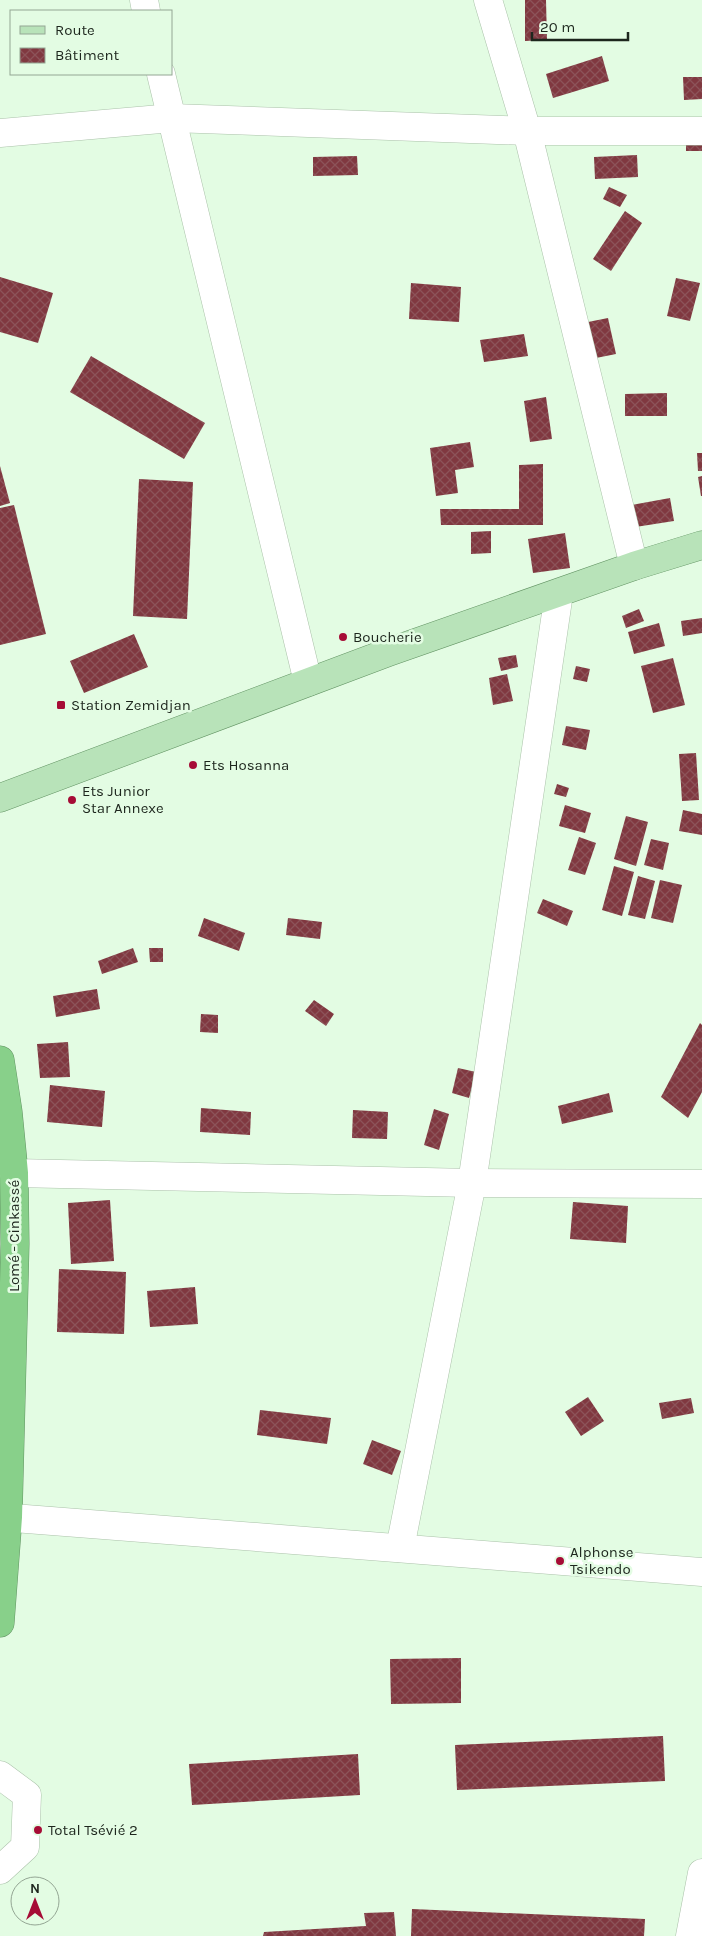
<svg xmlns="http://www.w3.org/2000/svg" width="702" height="1936" font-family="Karla,sans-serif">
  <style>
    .building { fill: url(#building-cross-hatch) }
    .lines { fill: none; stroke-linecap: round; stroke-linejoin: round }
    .minor-casing { stroke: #abc2aa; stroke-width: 29 }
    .major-casing { stroke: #639464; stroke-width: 29 }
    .highway-casing { stroke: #639464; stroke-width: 29 }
    .minor { stroke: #fff; stroke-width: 28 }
    .major { stroke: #b8e3b9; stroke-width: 28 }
    .highway { stroke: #88d08a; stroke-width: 28 }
    .poi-dot { fill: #a60c36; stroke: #e3fce3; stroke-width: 2 }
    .labels { text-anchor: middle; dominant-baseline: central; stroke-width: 5; stroke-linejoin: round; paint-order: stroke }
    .poi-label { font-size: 15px; fill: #1d261d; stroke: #e3fce3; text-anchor: start }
    .street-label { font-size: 15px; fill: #1d261d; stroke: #e3fce3 }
  </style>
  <defs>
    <pattern id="building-cross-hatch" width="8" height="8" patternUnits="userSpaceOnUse" patternTransform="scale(1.25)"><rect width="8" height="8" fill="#803840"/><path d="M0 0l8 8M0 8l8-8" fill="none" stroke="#8c5359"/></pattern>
  </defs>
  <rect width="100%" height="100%" fill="#e3fce3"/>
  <g class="building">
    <polygon points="525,0 546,0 547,40 525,41"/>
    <polygon points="602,56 609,81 553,98 546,74"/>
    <polygon points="683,77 702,77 702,99 684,100"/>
    <rect x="686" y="140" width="16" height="11"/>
    <polygon points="637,155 638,177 595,179 594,157"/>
    <polygon points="357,156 358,175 313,176 313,157"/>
    <polygon points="609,187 627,195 620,207 603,199"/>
    <polygon points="625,211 642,223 611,271 593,259"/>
    <polygon points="0,277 53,293 38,343 0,332"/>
    <polygon points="676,278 700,283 690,321 667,316"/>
    <polygon points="411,283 461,287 459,322 409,319"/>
    <polygon points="608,318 616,354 596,358 588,322"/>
    <polygon points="524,334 528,356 484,362 480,340"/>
    <polygon points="91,356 205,423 184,459 70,392"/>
    <polygon points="667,393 667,416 625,416 625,394"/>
    <polygon points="546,397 552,439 530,442 524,401"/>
    <polygon points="470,442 474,467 455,470 458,493 436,496 430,448"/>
    <polygon points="697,453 702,453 702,471 698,471"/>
    <polygon points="543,464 543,525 441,525 440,509 519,509 519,465"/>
    <polygon points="0,466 10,503 0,506"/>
    <polygon points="702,476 702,496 701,496 698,477"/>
    <polygon points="139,479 193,482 187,619 133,616"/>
    <polygon points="670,498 674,521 629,528 626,506"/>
    <polygon points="14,505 46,634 0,645 0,508"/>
    <polygon points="491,531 491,553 471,554 471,532"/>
    <polygon points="565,533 570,568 533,573 528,539"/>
    <polygon points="639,609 644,621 626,628 622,616"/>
    <polygon points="702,618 702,633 683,636 681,621"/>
    <polygon points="659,623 665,646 634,654 628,632"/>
    <polygon points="134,634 148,667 84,693 70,661"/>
    <polygon points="516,655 518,667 501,671 498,658"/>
    <polygon points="673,658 685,705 653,713 641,666"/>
    <polygon points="576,666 590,669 587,682 573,679"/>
    <polygon points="507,674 513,701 493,705 489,678"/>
    <polygon points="566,726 590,730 586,750 562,745"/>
    <polygon points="696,753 699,800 682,801 679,754"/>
    <polygon points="557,784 569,788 566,797 554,794"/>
    <polygon points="565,805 591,813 585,833 559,826"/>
    <polygon points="683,810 702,814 702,835 679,831"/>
    <polygon points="626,816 648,822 636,866 614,859"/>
    <polygon points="579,837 596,843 585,875 568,870"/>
    <polygon points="651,839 669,843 663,870 644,865"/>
    <polygon points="614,866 634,872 622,916 602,910"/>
    <polygon points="638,876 655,881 645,919 628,915"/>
    <polygon points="660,880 682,885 673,923 651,918"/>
    <polygon points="543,899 573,911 567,926 537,913"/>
    <polygon points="204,918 245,933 239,951 198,936"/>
    <polygon points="288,918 322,922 320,939 286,935"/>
    <polygon points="133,948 138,962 102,974 98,961"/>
    <polygon points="149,948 163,948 163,962 150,962"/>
    <polygon points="97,989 100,1009 56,1017 53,996"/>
    <polygon points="314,1000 334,1014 326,1026 305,1011"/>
    <polygon points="201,1014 218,1015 218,1033 200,1032"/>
    <polygon points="700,1023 702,1025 702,1092 688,1118 661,1097"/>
    <polygon points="68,1042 70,1077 40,1078 37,1044"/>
    <polygon points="458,1068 476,1072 469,1098 452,1093"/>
    <polygon points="50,1085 105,1091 102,1127 47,1122"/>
    <polygon points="609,1093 613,1112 562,1124 558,1106"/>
    <polygon points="201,1108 251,1112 250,1135 200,1132"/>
    <polygon points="434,1109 449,1114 439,1150 424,1145"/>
    <polygon points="353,1110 388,1112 387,1139 352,1138"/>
    <polygon points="110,1200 114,1261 71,1264 68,1203"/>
    <polygon points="573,1202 628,1206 626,1243 570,1239"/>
    <polygon points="59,1269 126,1272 124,1334 57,1332"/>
    <polygon points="195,1287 198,1324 150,1327 147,1291"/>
    <polygon points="588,1397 604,1421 581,1436 565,1412"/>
    <polygon points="691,1398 694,1413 662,1419 659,1403"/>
    <polygon points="260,1410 331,1418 327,1444 257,1435"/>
    <polygon points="372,1440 401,1451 392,1475 363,1464"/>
    <polygon points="461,1658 461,1703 391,1704 390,1659"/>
    <polygon points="663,1736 665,1781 457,1790 455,1745"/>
    <polygon points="358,1754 360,1795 192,1805 189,1764"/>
    <polygon points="412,1909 645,1919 644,1936 411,1936"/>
    <polygon points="394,1912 396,1936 263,1936 264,1932 366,1926 364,1913"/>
  </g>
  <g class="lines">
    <g class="minor-casing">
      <g id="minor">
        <polyline points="144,0 146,11"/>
        <polyline points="488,0 527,131 634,566"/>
        <polyline points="161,74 308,682"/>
        <polyline points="0,133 172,118 527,131 702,131"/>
        <polyline points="14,1173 472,1183 702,1184"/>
        <polyline points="0,1517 702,1572"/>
        <polyline points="400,1548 472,1183 559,593"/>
        <polyline points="0,1775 27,1795 25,1847 0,1870"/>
        <polyline points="690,1936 702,1873"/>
      </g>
    </g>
    <g class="major-casing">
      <polyline id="major" points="0,798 389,652 634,566 702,545"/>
    </g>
    <g class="highway-casing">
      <polyline id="highway" points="0,1060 8,1112 14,1173 15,1244 8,1517 0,1623"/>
    </g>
    <use href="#minor" class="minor"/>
    <use href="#major" class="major"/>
    <use href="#highway" class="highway"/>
  </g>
  <g class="poi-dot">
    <circle cx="343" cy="637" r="5"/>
    <rect x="56" y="700" width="10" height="10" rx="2.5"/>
    <circle cx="193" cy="765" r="5"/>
    <circle cx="72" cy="800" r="5"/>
    <circle cx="560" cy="1561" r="5"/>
    <circle cx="38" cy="1830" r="5"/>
  </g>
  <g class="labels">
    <g class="poi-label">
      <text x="353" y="637">Boucherie</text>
      <text x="71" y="705">Station Zemidjan</text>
      <text x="203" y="765">Ets Hosanna</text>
      <text x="82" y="791">Ets Junior<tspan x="82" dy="17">Star Annexe</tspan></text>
      <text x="570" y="1552">Alphonse<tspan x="570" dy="17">Tsikendo</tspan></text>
      <text x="48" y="1830">Total Tsévié 2</text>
    </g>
    <g class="street-label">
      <text transform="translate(14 1236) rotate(-90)">Lomé - Cinkassé</text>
    </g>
  </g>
  <rect x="10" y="10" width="162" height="65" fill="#e3fce3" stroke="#94a694"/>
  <rect x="20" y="26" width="25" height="8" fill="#b8e3b9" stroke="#94a694"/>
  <text x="55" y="35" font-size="15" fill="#1d261d">Route</text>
  <rect x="20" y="48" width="25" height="15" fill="url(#building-cross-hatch)" stroke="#94a694"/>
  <text x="55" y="60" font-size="15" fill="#1d261d">Bâtiment</text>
  <g transform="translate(35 1901)"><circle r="24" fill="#e3fce3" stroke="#94a694"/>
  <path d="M0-4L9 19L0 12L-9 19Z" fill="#a60c36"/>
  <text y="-8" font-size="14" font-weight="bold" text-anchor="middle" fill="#1d261d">N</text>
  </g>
  <path d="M532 32v8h96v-8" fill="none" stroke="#1d261d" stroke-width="2.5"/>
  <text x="540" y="32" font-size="15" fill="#1d261d" stroke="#e3fce3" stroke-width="4" paint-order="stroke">20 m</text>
</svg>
